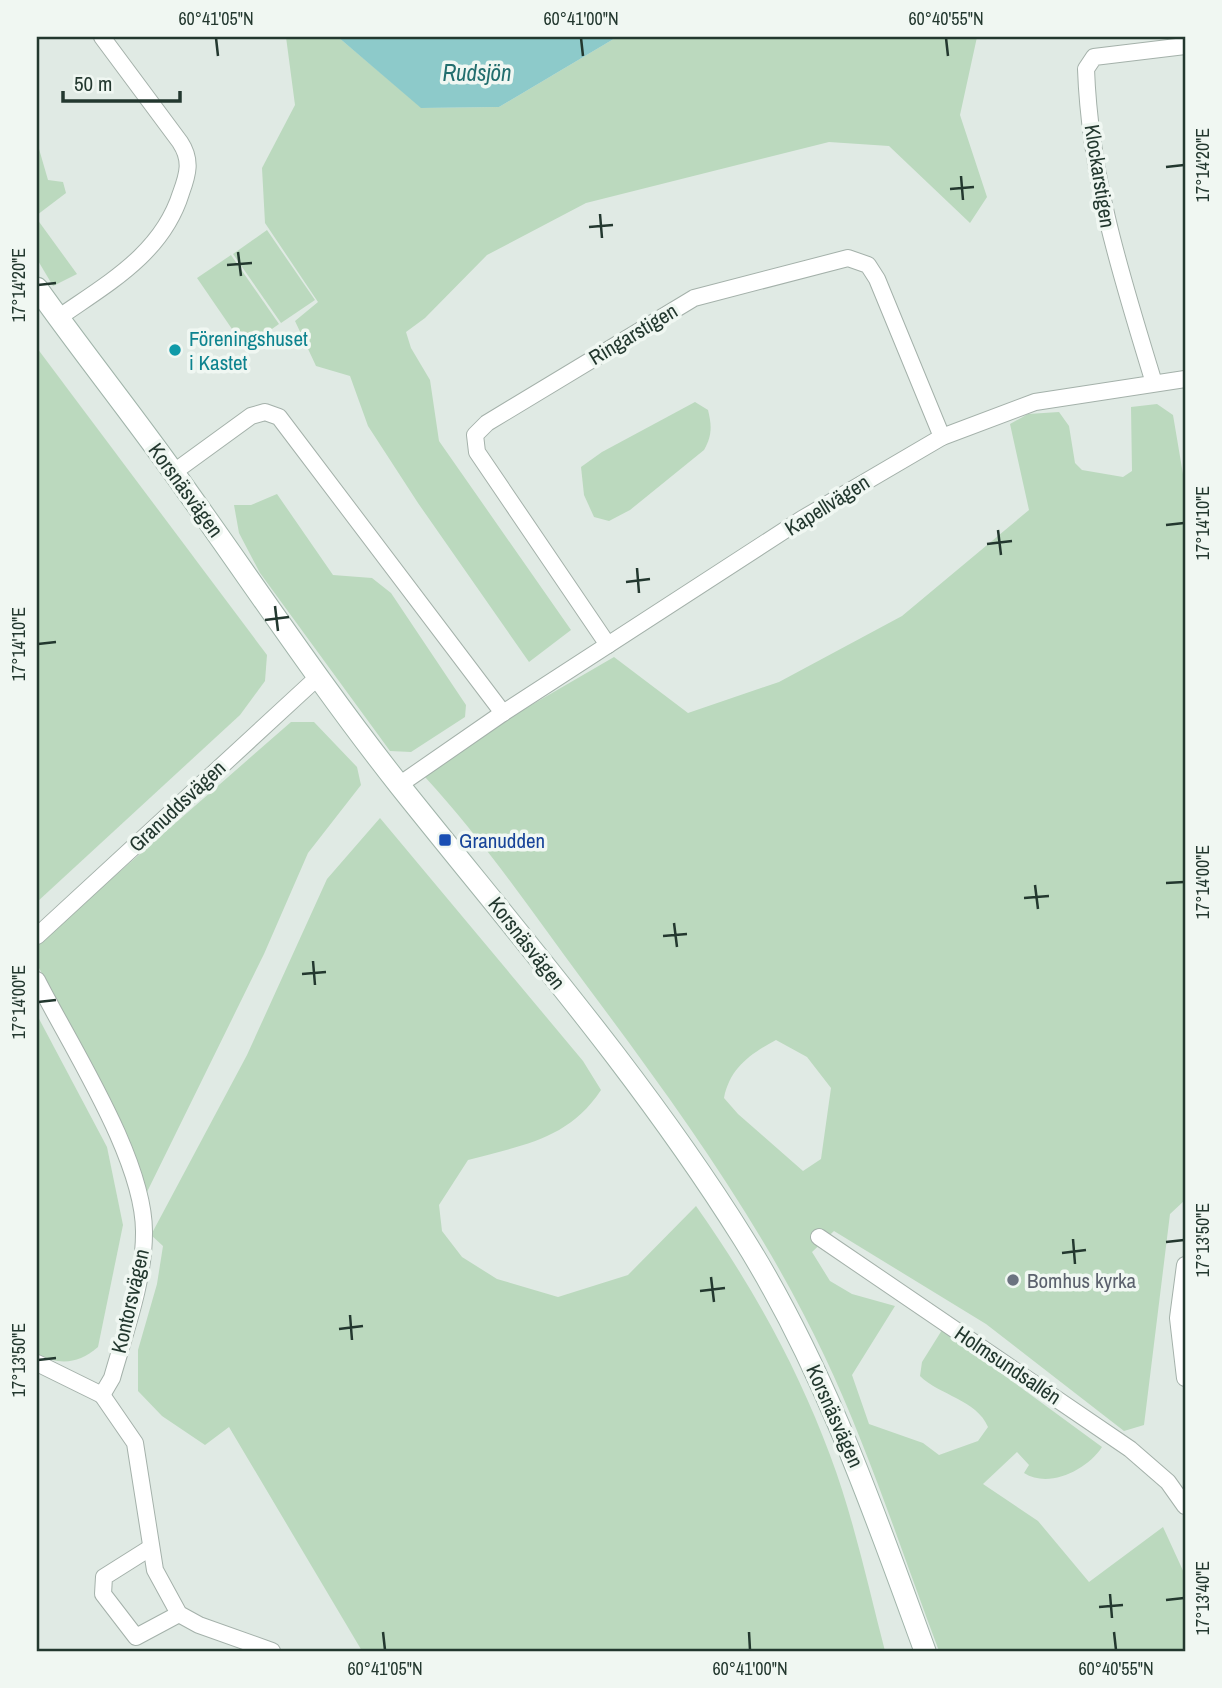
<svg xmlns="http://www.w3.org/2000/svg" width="1222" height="1688" font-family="'Archivo Narrow',sans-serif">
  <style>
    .green { fill: #bbd9be; fill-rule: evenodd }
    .water { fill: #8dcaca }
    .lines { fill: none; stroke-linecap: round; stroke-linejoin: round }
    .street-casing { stroke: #a4b1aa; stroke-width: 18 }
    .secondary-casing { stroke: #a1b4aa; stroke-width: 23 }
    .street { stroke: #fff; stroke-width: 16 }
    .secondary { stroke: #fff; stroke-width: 21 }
    .ticks { fill: none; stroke: #23382f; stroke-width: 2.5 }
    .culture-dot { fill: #0f9aa8; stroke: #f0f7f2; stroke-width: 2.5 }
    .transit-dot { fill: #1a4fb4; stroke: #f0f7f2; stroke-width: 2.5 }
    .worship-dot { fill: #6b7280; stroke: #f0f7f2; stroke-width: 2.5 }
    .labels { text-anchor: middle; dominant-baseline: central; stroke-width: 7; stroke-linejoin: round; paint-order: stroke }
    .street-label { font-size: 21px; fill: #23382f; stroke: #f0f7f2 }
    .culture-label { font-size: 21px; fill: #0d838f; stroke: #f0f7f2; text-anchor: start }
    .transit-label { font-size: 21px; fill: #164399; stroke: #f0f7f2; text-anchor: start }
    .worship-label { font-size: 21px; fill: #5b616d; stroke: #f0f7f2; text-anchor: start }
    .water-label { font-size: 23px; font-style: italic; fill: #226e6e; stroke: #f0f7f2 }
    .neatline { fill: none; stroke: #23382f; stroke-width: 2.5 }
    .ticks-label { font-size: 18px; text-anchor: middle; fill: #23382f }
  </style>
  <rect width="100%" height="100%" fill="#e0eae4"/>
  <g class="green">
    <polygon points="286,37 338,37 422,108 499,107 617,37 977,37 960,115 987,197 970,223 889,146 829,142 586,203 487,255 425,318 406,332 411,348 430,380 439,441 571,630 529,662 418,503 368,426 350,376 316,366 295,321 318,302 265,223 262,168 295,105"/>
    <polygon points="37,142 48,180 63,182 66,193 37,215"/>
    <polygon points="37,219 77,274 53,286 37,259"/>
    <polygon points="267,230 315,300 281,323 233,254"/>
    <polygon points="231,255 279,324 245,348 197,278"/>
    <polygon points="37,348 267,655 265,681 240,715 37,902"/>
    <path d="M695,402L708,410C712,426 712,436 704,450L630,510L609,521L594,517L584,495L581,467L602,452Z"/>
    <path d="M1157,404L1173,415L1185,486V1200L1170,1214L1144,1425L1124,1431L986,1324L834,1231L812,1252L830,1281L852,1294L895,1306L852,1375L869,1424L923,1443L939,1455L978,1441L988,1427C977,1400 939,1395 920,1376L922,1362L942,1330L1102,1447C1087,1470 1049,1489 1024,1473L1029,1465L1017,1452L983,1484L1038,1521L1089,1582L1163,1527L1185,1575V1651H939C902,1553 869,1450 824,1355C761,1222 672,1100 584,982C533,913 484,841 425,777L509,718L614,657L688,713L779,682L902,616L1029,510L1010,424L1028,414L1059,412L1069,426L1075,463L1082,470L1123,477L1132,471L1131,407ZM776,1040L807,1057L831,1088L821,1159L803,1171L738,1114L724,1098C730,1068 750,1054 776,1040Z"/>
    <polygon points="277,494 333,575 372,578 391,593 466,705 465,717 411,752 390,751 260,573 239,533 234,505 251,505"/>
    <polygon points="291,722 314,722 357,767 361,785 308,853 264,954 147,1192 127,1138 37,964 37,944"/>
    <path d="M380,818L583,1061L601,1090C568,1140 522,1145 468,1160L439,1205L442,1231L462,1257L497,1279L558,1297L628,1275L696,1206C751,1284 797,1366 830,1455C854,1519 868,1586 885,1651H362L229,1427L205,1445L162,1416L138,1391V1350L157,1284L163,1246L151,1235L247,1055L327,879Z"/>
    <path d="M37,1015L107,1147L123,1225L98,1347C78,1364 61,1365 37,1355Z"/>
  </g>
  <polygon class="water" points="338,37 617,37 499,107 421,108"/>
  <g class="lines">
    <g class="street-casing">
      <g id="street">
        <path d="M58,318C108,283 162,254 181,193C188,174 192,160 180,142L102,37"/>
        <path d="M1154,383C1122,278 1090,180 1086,69L1094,57L1185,46"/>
        <polyline points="174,472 251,416 265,412 279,417 503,713"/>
        <polyline points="608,645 477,452 475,435 487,423 694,298 848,258 868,265 877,279 942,437"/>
        <polyline points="399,785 503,713 802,519 942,437 1035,402 1185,379"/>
        <polyline points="37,936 318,677"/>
        <path d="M37,980C71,1047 145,1160 144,1233C144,1281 125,1332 112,1378L102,1395"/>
        <polyline points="819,1237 1130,1449 1168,1482 1185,1506"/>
        <polyline points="1185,1265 1178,1318 1185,1378"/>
        <polyline points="37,1363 102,1395"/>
        <polyline points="102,1395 135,1443 155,1570 179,1614 199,1625 272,1651"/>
        <polyline points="150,1548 104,1577 103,1594 136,1637 179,1614"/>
      </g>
    </g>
    <g class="secondary-casing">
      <path id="secondary" d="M37,288C81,350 129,410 174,473C249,577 320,685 400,786C518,934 643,1078 743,1238C824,1367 873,1509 925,1651"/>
    </g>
    <use href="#street" class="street"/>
    <use href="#secondary" class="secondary"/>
  </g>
  <path class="ticks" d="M216,38L218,56M581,38L583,56M946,38L948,56M1166,167L1184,165M961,176L963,200M950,189L974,187M600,214L602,238M589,227L613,225M238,252L241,276M227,265L252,263M38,285L56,283M1166,525L1184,523M998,530L1001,555M987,544L1012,541M637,568L639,593M626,582L650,579M275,606L278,631M265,620L289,617M38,644L56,642M1166,883L1184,882M1035,885L1038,909M1024,898L1049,896M674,923L677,947M663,936L687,934M313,961L315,985M302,974L326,972M38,1002L56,1000M1073,1239L1075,1264M1166,1242L1184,1240M1062,1253L1086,1250M711,1277L714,1302M700,1291L725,1288M350,1315L352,1340M339,1329L363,1326M38,1360L56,1358M1110,1594L1112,1618M1166,1600L1184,1598M1099,1607L1123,1605M383,1632L385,1650M749,1632L750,1650M1114,1632L1116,1650"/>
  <circle class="culture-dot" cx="175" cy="350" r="7"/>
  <rect class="transit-dot" x="438" y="833" width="14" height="14" rx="3.5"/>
  <circle class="worship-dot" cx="1013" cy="1280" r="7"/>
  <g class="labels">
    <g class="street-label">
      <text transform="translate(1100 176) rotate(81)">Klockarstigen</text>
      <text transform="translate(633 334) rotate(-31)">Ringarstigen</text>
      <text transform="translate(186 490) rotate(54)">Korsnäsvägen</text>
      <text transform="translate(827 505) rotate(-32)">Kapellvägen</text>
      <text transform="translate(177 806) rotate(-43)">Granuddsvägen</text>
      <text transform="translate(527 943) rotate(52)">Korsnäsvägen</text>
      <text transform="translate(130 1301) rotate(-77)">Kontorsvägen</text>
      <text transform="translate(1008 1365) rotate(34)">Holmsundsallén</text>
      <text transform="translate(835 1416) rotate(66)">Korsnäsvägen</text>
    </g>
    <g class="culture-label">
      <text x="189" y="338">Föreningshuset<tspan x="189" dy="24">i Kastet</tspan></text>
    </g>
    <g class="transit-label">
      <text x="459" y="840">Granudden</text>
    </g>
    <g class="worship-label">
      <text x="1027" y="1280">Bomhus kyrka</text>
    </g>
    <g class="water-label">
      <text x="477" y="72">Rudsjön</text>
    </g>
  </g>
  <rect width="1222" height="1688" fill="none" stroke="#f0f7f2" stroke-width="77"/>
  <path d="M63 91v10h117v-10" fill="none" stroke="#23382f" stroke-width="3.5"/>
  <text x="74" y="91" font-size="21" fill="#23382f" stroke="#f0f7f2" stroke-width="5" paint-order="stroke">50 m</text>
  <rect x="38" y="38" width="1146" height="1612" class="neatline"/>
  <g class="ticks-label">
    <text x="216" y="25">60°41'05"N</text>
    <text x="581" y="25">60°41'00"N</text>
    <text x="946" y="25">60°40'55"N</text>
    <text transform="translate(1203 165) rotate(-90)" y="6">17°14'20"E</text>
    <text transform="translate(19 285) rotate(-90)" y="6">17°14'20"E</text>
    <text transform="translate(1203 523) rotate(-90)" y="6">17°14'10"E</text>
    <text transform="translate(19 644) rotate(-90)" y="6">17°14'10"E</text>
    <text transform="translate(1203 882) rotate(-90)" y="6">17°14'00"E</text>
    <text transform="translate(19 1002) rotate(-90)" y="6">17°14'00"E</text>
    <text transform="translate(1203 1240) rotate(-90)" y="6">17°13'50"E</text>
    <text transform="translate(19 1360) rotate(-90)" y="6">17°13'50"E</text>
    <text transform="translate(1203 1598) rotate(-90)" y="6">17°13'40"E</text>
    <text x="385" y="1675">60°41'05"N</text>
    <text x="750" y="1675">60°41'00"N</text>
    <text x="1116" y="1675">60°40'55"N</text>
  </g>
</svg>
